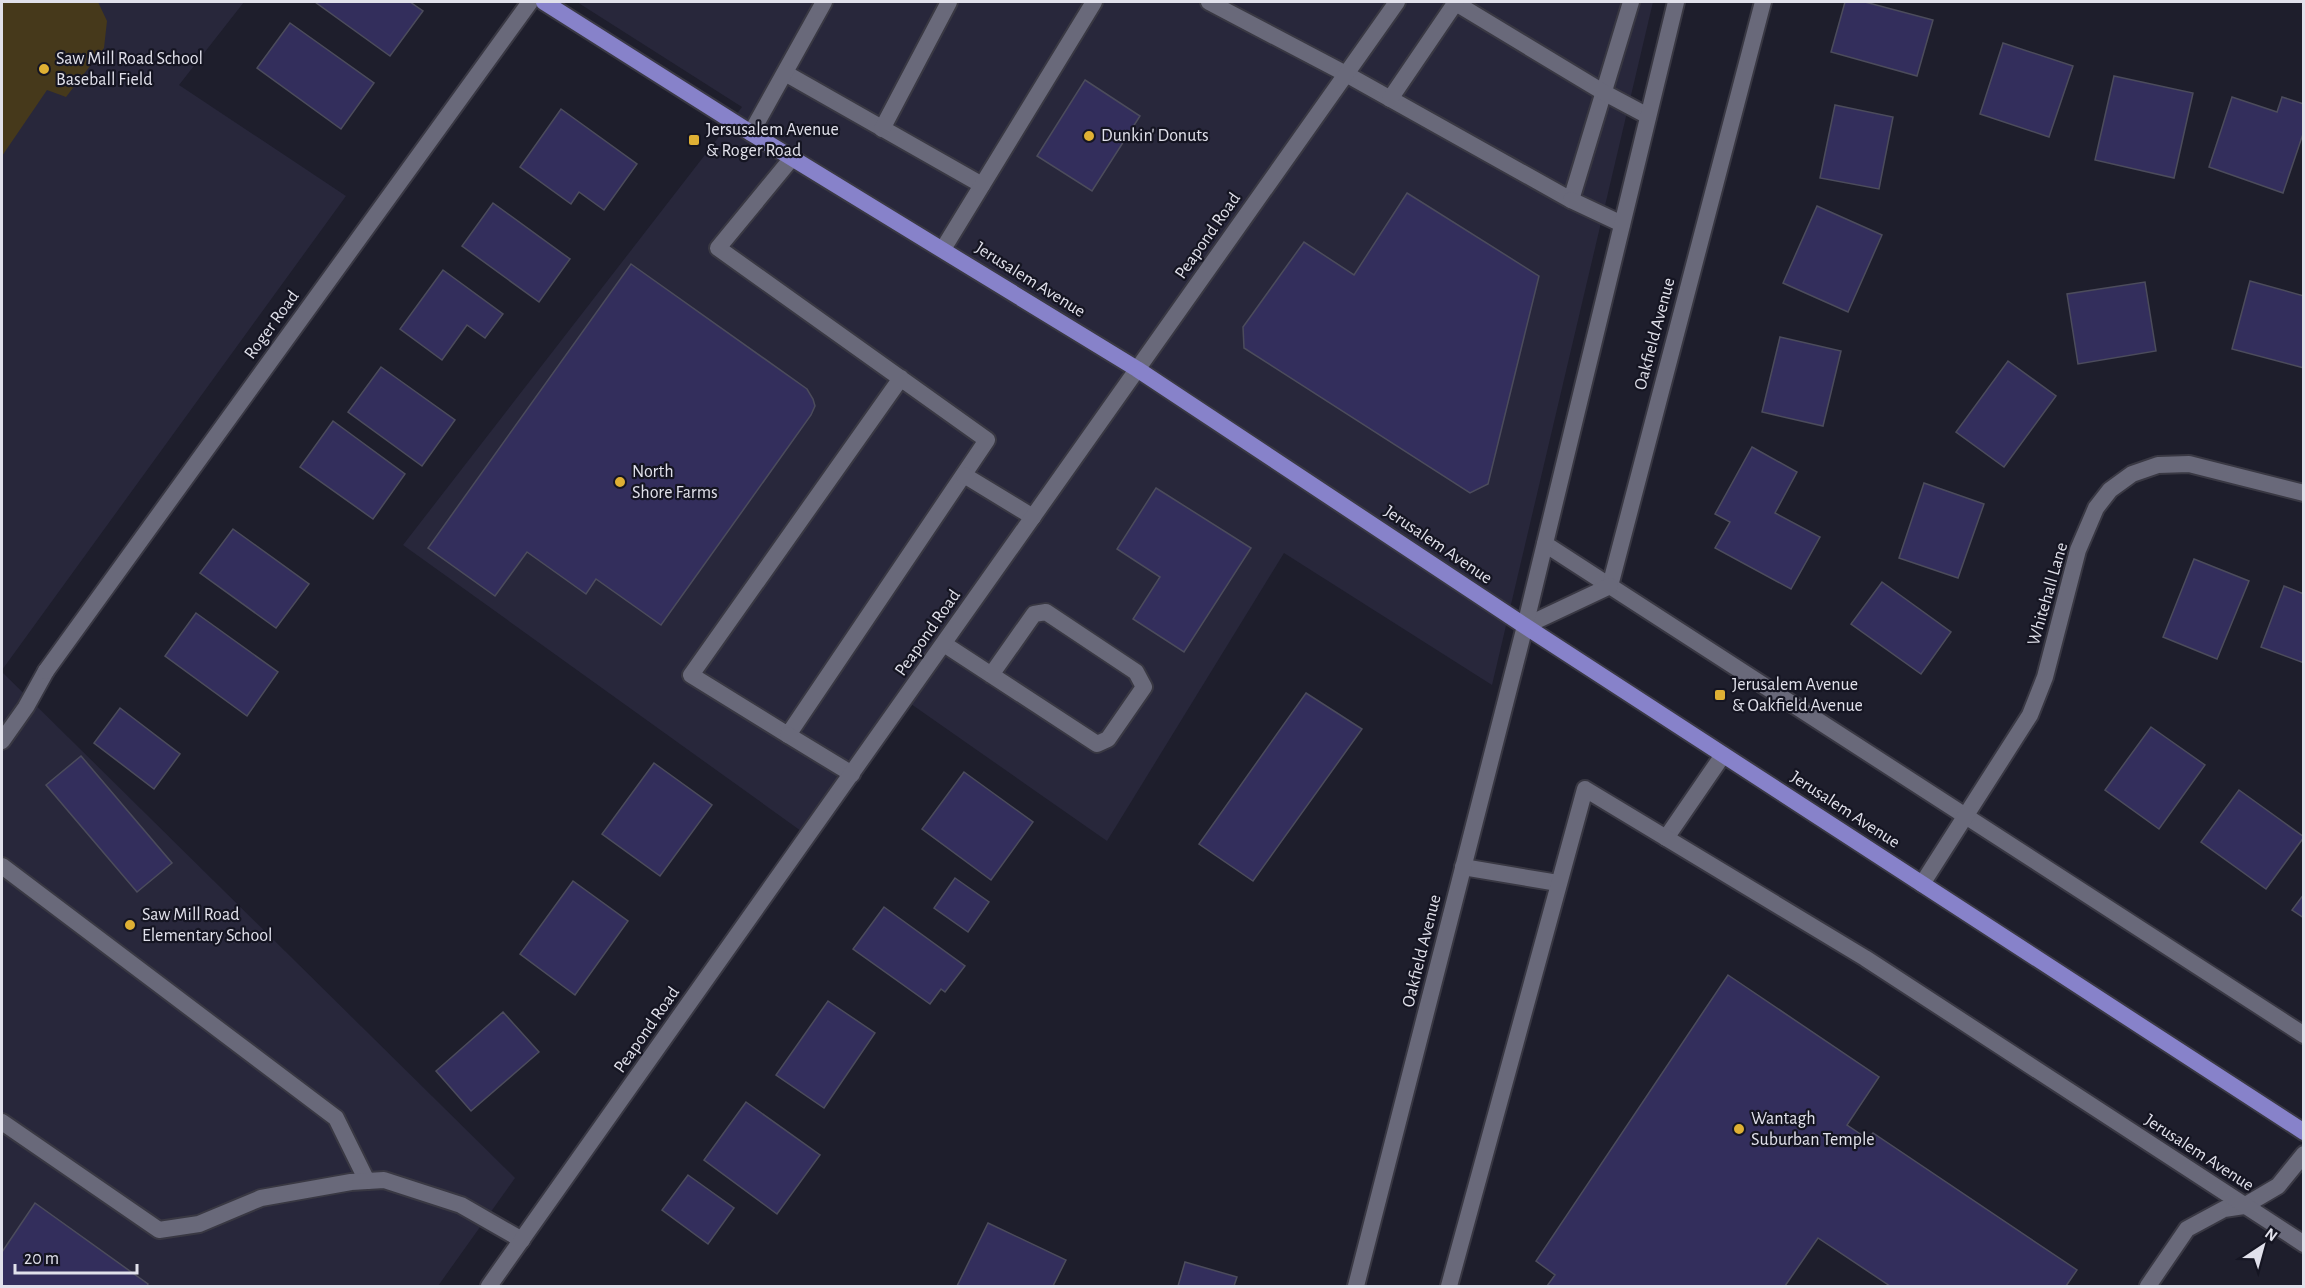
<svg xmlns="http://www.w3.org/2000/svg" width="2305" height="1288" font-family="'Alegreya Sans',sans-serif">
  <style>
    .built { fill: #28273b }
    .green { fill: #46391b }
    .building { fill: #332e5c; stroke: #4c4c5c; stroke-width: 1.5 }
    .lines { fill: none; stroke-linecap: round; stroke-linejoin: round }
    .service-casing { stroke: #393843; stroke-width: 20 }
    .minor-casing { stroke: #393843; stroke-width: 20 }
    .primary-casing { stroke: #393843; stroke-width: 20 }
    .service { stroke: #69697a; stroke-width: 16 }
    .minor { stroke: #69697a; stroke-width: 16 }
    .primary { stroke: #8782ca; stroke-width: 16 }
    .poi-dot { fill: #dfb034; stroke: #151522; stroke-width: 2 }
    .labels { text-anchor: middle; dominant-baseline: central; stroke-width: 4.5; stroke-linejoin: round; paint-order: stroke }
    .poi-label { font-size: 18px; fill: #e1e1eb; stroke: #151522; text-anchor: start }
    .street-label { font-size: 18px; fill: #e1e1eb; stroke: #151522 }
  </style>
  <rect width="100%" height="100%" fill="#1e1e2c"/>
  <g class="built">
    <polygon points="2,2 244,2 179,85 346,196 2,670"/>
    <polygon points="577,2 1653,2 1492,685 1284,553 1107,841 911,704 815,841 403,545 742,107"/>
    <polygon points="2,672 515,1178 438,1286 2,1286"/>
  </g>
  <polygon class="green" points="2,2 98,2 107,21 104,48 66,97 47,90 2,156"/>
  <g class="building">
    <polygon points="315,2 410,2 423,11 390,56"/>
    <polygon points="1845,2 1865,2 1933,20 1917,76 1831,52"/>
    <polygon points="290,23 374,83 341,129 257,68"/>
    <polygon points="2003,43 2073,66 2049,137 1980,114"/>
    <polygon points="2114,76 2193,93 2174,178 2095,160"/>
    <polygon points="1085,80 1140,116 1092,191 1037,156"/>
    <polygon points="2232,97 2277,112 2282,97 2304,104 2304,131 2283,193 2209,167"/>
    <polygon points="1835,105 1893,117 1879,189 1820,178"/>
    <polygon points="561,109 637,164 604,210 579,192 571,204 520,167"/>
    <polygon points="1407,193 1539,276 1488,484 1470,493 1244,348 1243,327 1304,242 1354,275"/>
    <polygon points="493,203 570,259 539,302 462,246"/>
    <polygon points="1817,206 1882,235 1848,312 1783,283"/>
    <polygon points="631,264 807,389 813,399 815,406 811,415 661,625 596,579 586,594 527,552 495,596 428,548"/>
    <polygon points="443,270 503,314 485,338 467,325 442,360 400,329"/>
    <polygon points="2250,281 2304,296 2304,368 2232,349"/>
    <polygon points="2145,282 2156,351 2078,364 2067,294"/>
    <polygon points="1780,337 1841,351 1823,426 1762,412"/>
    <polygon points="2008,361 2056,396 2004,467 1956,432"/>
    <polygon points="381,367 455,420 422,466 348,412"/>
    <polygon points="333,421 405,474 373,519 300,467"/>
    <polygon points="1752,447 1797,472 1775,513 1820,537 1791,589 1715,548 1730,522 1715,514"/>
    <polygon points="1924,483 1984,504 1958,578 1899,558"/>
    <polygon points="1156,488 1251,548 1184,652 1133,619 1160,577 1117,549"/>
    <polygon points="233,529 309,584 276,628 200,573"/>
    <polygon points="2194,559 2249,581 2217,659 2163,637"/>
    <polygon points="1882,582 1951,632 1921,674 1851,624"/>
    <polygon points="2284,586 2304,594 2304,663 2261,647"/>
    <polygon points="196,613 278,672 247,716 165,656"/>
    <polygon points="1306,693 1362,729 1253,881 1199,844"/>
    <polygon points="120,708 180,754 154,789 94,743"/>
    <polygon points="2151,727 2205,765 2159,829 2105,790"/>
    <polygon points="81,756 172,863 137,892 46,785"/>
    <polygon points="654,763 712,805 660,876 602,834"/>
    <polygon points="964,772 1033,822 991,880 922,829"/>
    <polygon points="2239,790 2304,837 2266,889 2201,842"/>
    <polygon points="955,878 989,902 968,932 934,908"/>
    <polygon points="573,881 628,921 575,995 520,954"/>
    <polygon points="2304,894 2304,918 2292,910"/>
    <polygon points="884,907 965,966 945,992 941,989 930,1004 853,949"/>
    <polygon points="1728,975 1879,1077 1847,1125 1868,1139 1873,1133 2077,1270 2066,1286 1890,1286 1818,1238 1785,1286 1547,1286 1555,1275 1536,1261"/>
    <polygon points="828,1001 875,1033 824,1108 776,1075"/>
    <polygon points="503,1012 539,1052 471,1111 436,1071"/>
    <polygon points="746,1102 820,1155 777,1214 704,1160"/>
    <polygon points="688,1175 734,1208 708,1244 662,1210"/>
    <polygon points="35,1203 148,1284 147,1286 2,1286 2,1252"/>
    <polygon points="988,1223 1066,1260 1053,1286 957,1286"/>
    <polygon points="1185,1262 1237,1277 1234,1286 1178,1286"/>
  </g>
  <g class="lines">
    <g class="service-casing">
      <g id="service">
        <polyline points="1209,2 1346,74 1571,200 1631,2"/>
        <polyline points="1454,2 1603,92 1648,116"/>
        <polyline points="785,73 982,185"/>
        <polyline points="1390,99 1456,2"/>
        <polyline points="882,129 949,2"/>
        <polyline points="751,133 824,2"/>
        <polyline points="792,158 718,248 987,440 788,735 691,675 901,378"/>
        <polyline points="1571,200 1622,224"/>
        <polyline points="943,249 1094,2"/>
        <polyline points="964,475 1033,517"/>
        <polyline points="944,644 1097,744 1108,739 1144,687 1136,672 1046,612 1034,614 991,675"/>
        <polyline points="788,735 852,774"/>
        <polyline points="2,741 26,707 46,671"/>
        <polyline points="1666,838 1723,755"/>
        <polyline points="2,866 336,1118 367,1181"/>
        <polyline points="1463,867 1558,883"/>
        <polyline points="2,1122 159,1230 199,1224 261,1198 351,1182 384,1180 461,1205 522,1240"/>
        <polyline points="2148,1286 2187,1229 2224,1209 2244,1206 2278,1186 2304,1154"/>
      </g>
    </g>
    <g class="minor-casing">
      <g id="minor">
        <polyline points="1545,544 2304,1035"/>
        <polyline points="1610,586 1763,2"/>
        <polyline points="1525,626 1610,586"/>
        <polyline points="46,671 530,2"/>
        <polyline points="1922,884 2030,715 2045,677 2078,550 2096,508 2110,490 2132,474 2158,465 2189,464 2304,493"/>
        <polyline points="489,1286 1397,2"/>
        <polyline points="1356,1286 1525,626 1676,2"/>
        <polyline points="1449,1286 1585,789 1865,958 2304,1244"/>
      </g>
    </g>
    <g class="primary-casing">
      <polyline id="primary" points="544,2 751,133 1137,369 1525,626 2304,1132"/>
    </g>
    <use href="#service" class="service"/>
    <use href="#minor" class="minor"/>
    <use href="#primary" class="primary"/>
  </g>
  <g class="poi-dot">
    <circle cx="44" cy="69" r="6"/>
    <circle cx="1089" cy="136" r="6"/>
    <rect x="688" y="134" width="12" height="12" rx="3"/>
    <circle cx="620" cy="482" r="6"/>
    <rect x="1714" y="689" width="12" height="12" rx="3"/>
    <circle cx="130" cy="925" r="6"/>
    <circle cx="1739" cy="1129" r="6"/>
  </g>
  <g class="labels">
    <g class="poi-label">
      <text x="56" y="59">Saw Mill Road School<tspan x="56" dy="21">Baseball Field</tspan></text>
      <text x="706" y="130">Jersusalem Avenue<tspan x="706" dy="21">&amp; Roger Road</tspan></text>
      <text x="1101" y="136">Dunkin' Donuts</text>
      <text x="632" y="472">North<tspan x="632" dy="21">Shore Farms</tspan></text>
      <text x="1732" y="685">Jerusalem Avenue<tspan x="1732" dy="21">&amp; Oakfield Avenue</tspan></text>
      <text x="142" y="915">Saw Mill Road<tspan x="142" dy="21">Elementary School</tspan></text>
      <text x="1751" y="1119">Wantagh<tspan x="1751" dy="21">Suburban Temple</tspan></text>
    </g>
    <g class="street-label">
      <text transform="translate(1208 236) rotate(-55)">Peapond Road</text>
      <text transform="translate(1030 280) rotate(32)">Jerusalem Avenue</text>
      <text transform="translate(272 325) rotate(-54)">Roger Road</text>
      <text transform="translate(1655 334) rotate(-75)">Oakfield Avenue</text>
      <text transform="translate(1438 545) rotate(34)">Jerusalem Avenue</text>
      <text transform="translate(2048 594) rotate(-74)">Whitehall Lane</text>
      <text transform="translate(928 633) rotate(-55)">Peapond Road</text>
      <text transform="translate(1845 810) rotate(33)">Jerusalem Avenue</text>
      <text transform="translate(1422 951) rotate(-76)">Oakfield Avenue</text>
      <text transform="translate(647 1030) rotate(-55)">Peapond Road</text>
      <text transform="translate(2199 1153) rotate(33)">Jerusalem Avenue</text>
    </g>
  </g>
  <rect width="2305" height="1288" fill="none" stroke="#e1e1eb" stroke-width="6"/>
  <g transform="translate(2263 1246) rotate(36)" stroke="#151522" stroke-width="4.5" paint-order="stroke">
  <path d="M0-4.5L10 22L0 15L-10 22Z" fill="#e1e1eb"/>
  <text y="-9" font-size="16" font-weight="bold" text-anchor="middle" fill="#e1e1eb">N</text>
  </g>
  <path d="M15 1264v9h122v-9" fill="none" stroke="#e1e1eb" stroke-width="3"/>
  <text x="24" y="1264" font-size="18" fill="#e1e1eb" stroke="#151522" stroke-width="4.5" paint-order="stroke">20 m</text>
</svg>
